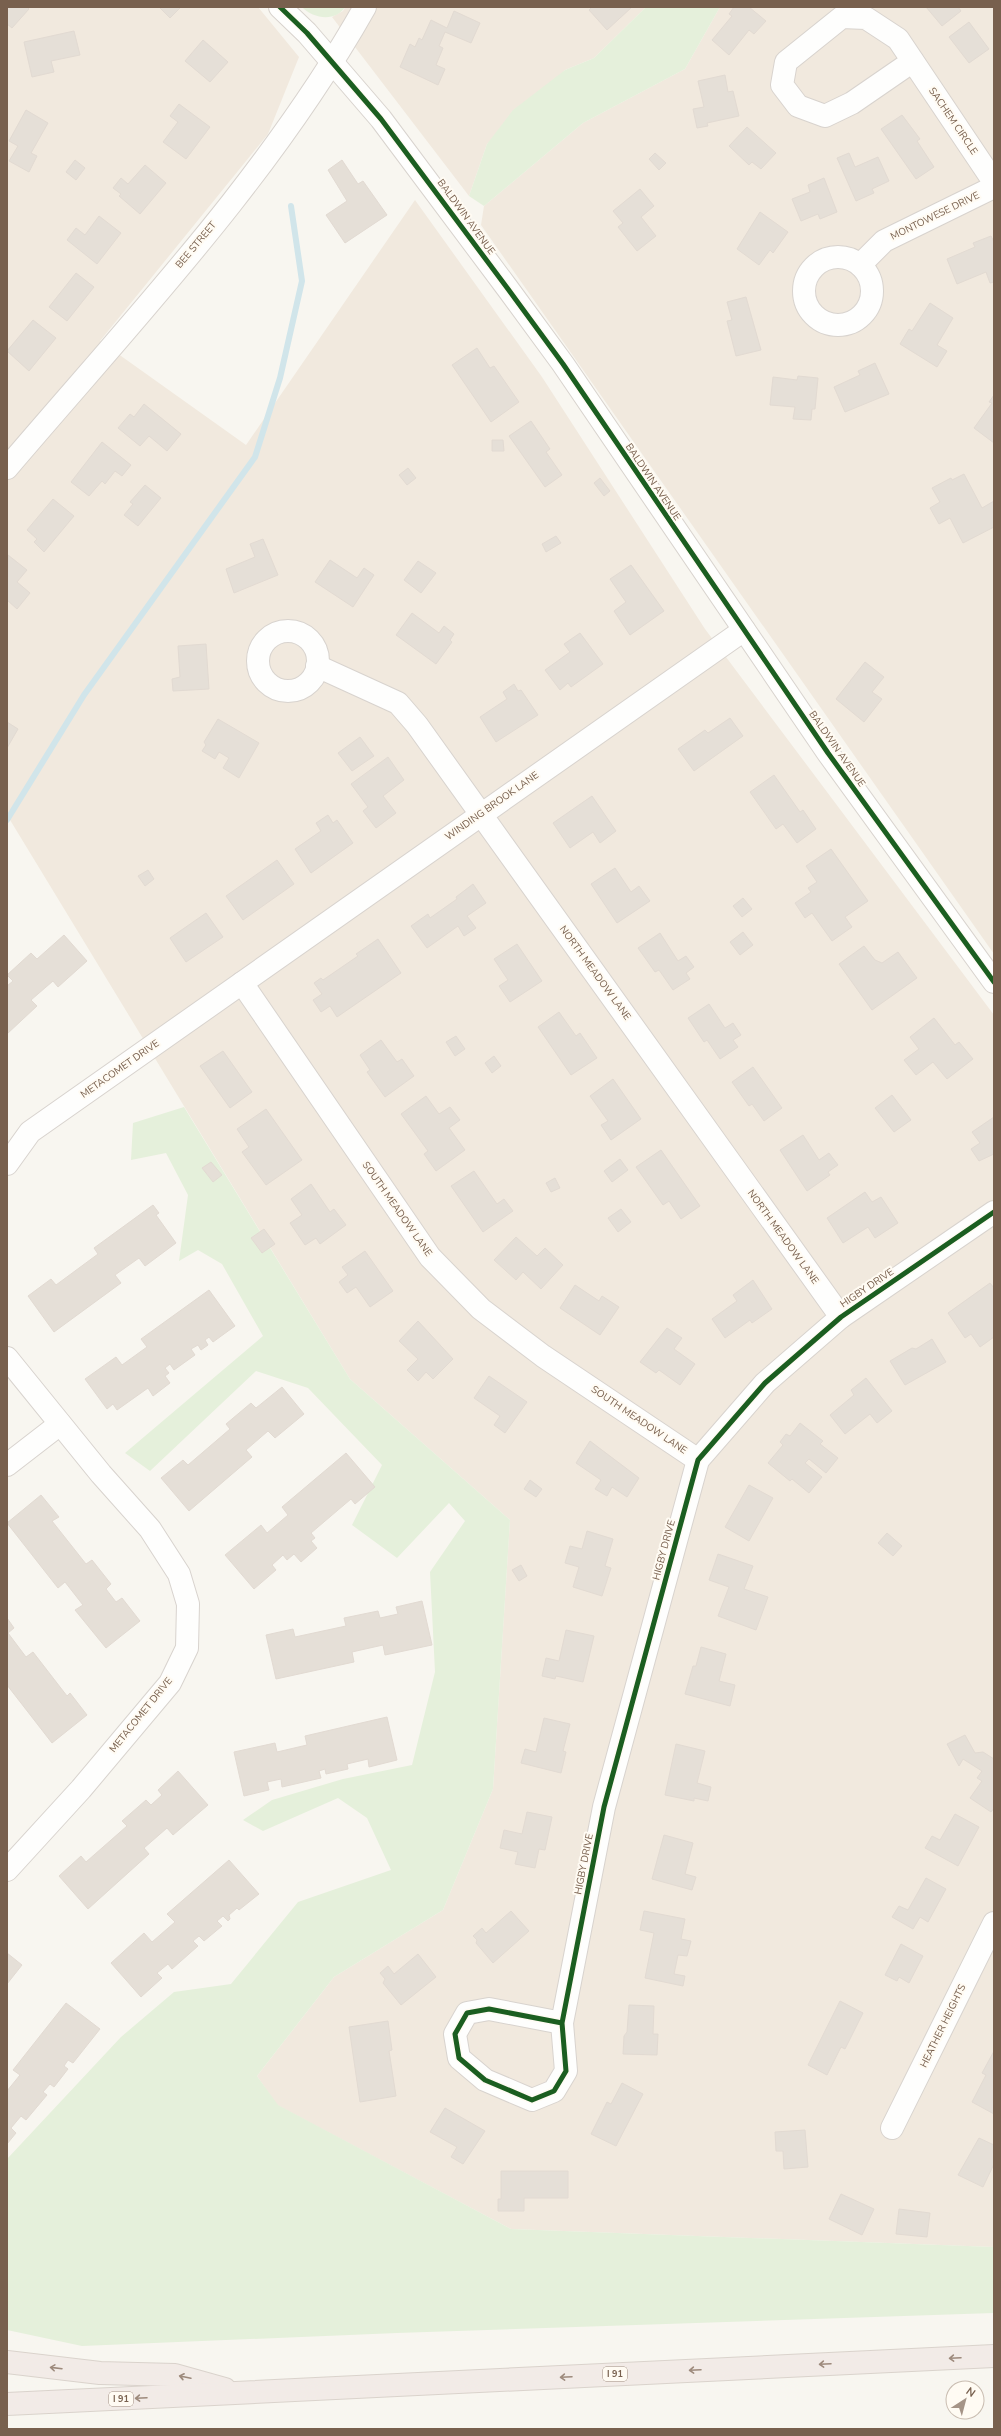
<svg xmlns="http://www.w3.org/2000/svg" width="1001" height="2436" font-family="'Nunito Sans',sans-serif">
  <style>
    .residential { fill: #f1e9de }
    .green { fill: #e5f0db }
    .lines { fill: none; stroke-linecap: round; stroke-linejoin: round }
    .stream { stroke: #d1e5ea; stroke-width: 6 }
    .building { fill: #e5dfd7; stroke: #e2dad2 }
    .minor-casing { stroke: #d8d3ce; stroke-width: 24 }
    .highway-casing { stroke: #dad3cc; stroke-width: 24 }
    .minor { stroke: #fefefd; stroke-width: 22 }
    .highway { stroke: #f2ebe7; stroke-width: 22 }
    .cycleway-casing { stroke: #fffbf3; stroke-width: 8 }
    .cycleway { stroke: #1b5e20; stroke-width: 5 }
    .oneway { stroke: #9d8a7c }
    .labels { text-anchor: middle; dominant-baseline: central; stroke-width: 4; stroke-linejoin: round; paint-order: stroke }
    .shield { fill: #fffbf3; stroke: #a08e80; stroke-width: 1 }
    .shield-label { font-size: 9px; font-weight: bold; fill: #78604e }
    .street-label { font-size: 10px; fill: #78604e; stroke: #fffbf3 }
  </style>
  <rect width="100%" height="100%" fill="#f8f6f0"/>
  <g class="residential">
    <polygon points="7,7 258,7 299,57 268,134 100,341 246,445 415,200 542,377 705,629 994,1015 994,2247 511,2229 277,2105 257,2076 334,1977 443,1910 493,1789 510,1520 350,1379 7,815"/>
    <polygon points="345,7 646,7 594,58 565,70 487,144 469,196 332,17 343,11"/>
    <polygon points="720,7 994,7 994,954 481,225 484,206 583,123 685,69"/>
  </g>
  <g class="green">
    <path d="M302,7H345C336,22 313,19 302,7Z"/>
    <polygon points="646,7 720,7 685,69 583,123 484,206 469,196 487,144 513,110 565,70 594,58"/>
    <polygon points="184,1107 350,1379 510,1520 493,1789 443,1910 334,1977 257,2076 278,2105 511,2229 994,2247 994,2313 397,2333 82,2346 7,2330 7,2159 121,2037 174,1992 231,1984 298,1902 391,1870 367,1818 338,1798 263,1831 243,1820 272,1800 343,1779 412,1765 435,1672 430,1572 465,1521 449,1503 397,1558 352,1525 382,1465 308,1388 256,1371 150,1471 125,1453 263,1336 222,1264 198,1250 179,1261 188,1195 166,1153 131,1160 133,1123"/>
  </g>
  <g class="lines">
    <polyline class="stream" points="7,820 84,695 255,457 280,378 302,281 291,206"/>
  </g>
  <g class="building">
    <polygon points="7,7 27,7 29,9 12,28 7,24"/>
    <polygon points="159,7 181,7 170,18"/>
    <polygon points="592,7 632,7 607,30 589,10"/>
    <polygon points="734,7 749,7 766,21 754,34 749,30 729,55 712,40 732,16 729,14"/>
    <polygon points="926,7 958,7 961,11 942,26"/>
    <polygon points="454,11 480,23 471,43 445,32 439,46 443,48 436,65 445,69 438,85 400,67 410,44 415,47 419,38 422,40 431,20 447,28"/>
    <polygon points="969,22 989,49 969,63 949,37"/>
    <polygon points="74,31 80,55 51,61 54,72 32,77 24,42"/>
    <polygon points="203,40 228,62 210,82 185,61"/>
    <polygon points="725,75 728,92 733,91 739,116 707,123 708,126 697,128 693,109 704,107 698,81"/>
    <polygon points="179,104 210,127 186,159 163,142 178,122 170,116"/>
    <polygon points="26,110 48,123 31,153 37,156 29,172 9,161 18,146 9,141"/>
    <polygon points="902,115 920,139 917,141 934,167 916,179 881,129"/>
    <polygon points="747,127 776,153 761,169 752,162 749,165 729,146"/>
    <polygon points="655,153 666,163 659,170 649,159"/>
    <polygon points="849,153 855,167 878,157 889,181 872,189 874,193 856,201 837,158"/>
    <polygon points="75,160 85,168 76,180 66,172"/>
    <polygon points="342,160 358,184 363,181 387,215 345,243 326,215 347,201 328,170"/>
    <polygon points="145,165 166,183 140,214 119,196 121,194 113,188 121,178 128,184"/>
    <polygon points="824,178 837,212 820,219 818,214 801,221 792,199 810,192 808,185"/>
    <polygon points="640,189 654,206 641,217 656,236 637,251 618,227 623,223 613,211"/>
    <polygon points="760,212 788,232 773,253 770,250 759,265 737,249"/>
    <polygon points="99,216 121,233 97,264 67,240 76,228 85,235"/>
    <polygon points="991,236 994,242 994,282 990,283 986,272 957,284 947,259 975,247 973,243"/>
    <polygon points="76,273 94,287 67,321 49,307"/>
    <polygon points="746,297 761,350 736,356 727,321 732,320 727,302"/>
    <polygon points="930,303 953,318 937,345 947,351 937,367 900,344 909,329 912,331"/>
    <polygon points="33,320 56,338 29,371 7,351"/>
    <polygon points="477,348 490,368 494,366 519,402 491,422 452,365"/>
    <polygon points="875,363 889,394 845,412 834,387 860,375 858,371"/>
    <polygon points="798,376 818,378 815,409 812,409 811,420 793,419 795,407 770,405 773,377 797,380"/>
    <polygon points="994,395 994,443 974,428 992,403 989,402"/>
    <polygon points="144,404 181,434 167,451 149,436 140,446 118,428 130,414 134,417"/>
    <polygon points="531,421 550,449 546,452 562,475 545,487 509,436"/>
    <polygon points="492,440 503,440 504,451 492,451"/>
    <polygon points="102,442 131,465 122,476 115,471 105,484 102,481 89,496 71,482"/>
    <polygon points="408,468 416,478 407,485 399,475"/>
    <polygon points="964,474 982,508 994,501 994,527 963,543 950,518 939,524 930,508 940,502 932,488 951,478 952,480"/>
    <polygon points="600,478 610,491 604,496 594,483"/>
    <polygon points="145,485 161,498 138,526 124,515 133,504 130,502"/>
    <polygon points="53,499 74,516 44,552 34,542 37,539 27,530"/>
    <polygon points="556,536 561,543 546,552 542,544"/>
    <polygon points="263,539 278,575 234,593 226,569 255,557 250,544"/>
    <polygon points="8,555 27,570 17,582 30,593 17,609 7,600"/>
    <polygon points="330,560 357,578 364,568 374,575 353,607 315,582"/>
    <polygon points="418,561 436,573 421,593 404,580"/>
    <polygon points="631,565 664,611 630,635 614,611 626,602 610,579"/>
    <polygon points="412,613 439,633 444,626 454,634 450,640 452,642 436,664 396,635"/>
    <polygon points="580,633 603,664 571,687 568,683 560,690 545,670 570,652 564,644"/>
    <polygon points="206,644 209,689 173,691 172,679 180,677 178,646"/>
    <polygon points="865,662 884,677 872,692 882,699 864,722 836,699"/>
    <polygon points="514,684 518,691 521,690 538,715 496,742 480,717 507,699 503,692"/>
    <polygon points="730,718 743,736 694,771 678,749 705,730 708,733"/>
    <polygon points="218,719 259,743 239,778 223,768 229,758 219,752 215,759 202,751 206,745 204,742"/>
    <polygon points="7,722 18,729 7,748"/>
    <polygon points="360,737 374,756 352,771 338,753"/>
    <polygon points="388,757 404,780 383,796 396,813 376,828 363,811 368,807 351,784"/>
    <polygon points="774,775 800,812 803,810 816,829 797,843 783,824 776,829 750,792"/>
    <polygon points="592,796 616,831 600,843 593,832 570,848 553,823"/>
    <polygon points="328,815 333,823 337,820 353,843 311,873 295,849 321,831 316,823"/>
    <polygon points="831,849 868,901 845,917 852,927 832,941 812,913 805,918 795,903 811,892 808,888 817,882 806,866"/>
    <polygon points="277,860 294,884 243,920 226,896"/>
    <polygon points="615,868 631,892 639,886 650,901 617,923 591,884"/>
    <polygon points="148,870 154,879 145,886 138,876"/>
    <polygon points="473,884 486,903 467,916 476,928 464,936 458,926 427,948 411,926 428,914 430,918 457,899 456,897"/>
    <polygon points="743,898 752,909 742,917 733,906"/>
    <polygon points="206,913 223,937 186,962 170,938"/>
    <polygon points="743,932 753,945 740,955 730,942"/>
    <polygon points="660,933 678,961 686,956 694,967 686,973 690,979 673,990 659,970 655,972 638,948"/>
    <polygon points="64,935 87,961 58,987 53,981 31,1000 37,1006 7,1034 7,986 13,981 7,975 31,953 37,959"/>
    <polygon points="378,939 401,973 337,1017 330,1006 321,1012 313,1000 322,994 314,983 321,978 323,980 358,956 356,954"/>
    <polygon points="517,944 542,981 510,1002 499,986 508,980 494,959"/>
    <polygon points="864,946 875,960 882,963 898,952 917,978 872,1010 839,964"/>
    <polygon points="709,1004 725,1028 733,1023 741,1035 733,1040 738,1047 720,1059 707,1040 704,1042 688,1018"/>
    <polygon points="559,1012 576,1036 580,1033 597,1058 571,1075 538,1027"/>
    <polygon points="934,1018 955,1045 959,1042 973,1059 947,1079 933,1062 916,1075 904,1060 919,1049 910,1037"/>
    <polygon points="456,1036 465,1049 455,1056 446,1042"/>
    <polygon points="381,1040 397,1062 402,1059 414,1076 385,1097 367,1072 370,1070 360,1055"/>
    <polygon points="223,1051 252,1092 230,1108 200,1066"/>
    <polygon points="494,1056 501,1066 492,1073 485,1063"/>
    <polygon points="753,1067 782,1108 764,1121 752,1104 749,1106 732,1082"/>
    <polygon points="613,1079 641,1119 611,1140 601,1125 608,1121 590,1096"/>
    <polygon points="892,1095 911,1120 894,1132 875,1108"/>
    <polygon points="426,1096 439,1114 450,1107 460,1120 449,1128 465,1150 436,1171 424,1154 428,1151 401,1114"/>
    <polygon points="266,1109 302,1160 266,1185 242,1152 249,1147 237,1129"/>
    <polygon points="994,1117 994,1154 979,1161 971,1149 980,1143 972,1132"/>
    <polygon points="803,1135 819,1160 829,1153 838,1165 828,1172 830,1175 807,1191 780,1150"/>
    <polygon points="661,1150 700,1206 681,1219 669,1201 663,1205 636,1167"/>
    <polygon points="620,1159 628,1170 612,1182 604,1171"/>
    <polygon points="211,1162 222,1175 213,1182 202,1168"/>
    <polygon points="474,1171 497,1204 504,1199 513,1211 483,1232 451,1186"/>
    <polygon points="555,1178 560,1188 551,1192 546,1183"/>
    <polygon points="311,1184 330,1212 334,1209 346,1225 320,1244 316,1238 305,1245 290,1223 302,1215 291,1199"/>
    <polygon points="865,1192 872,1202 881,1197 898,1223 875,1238 868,1227 843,1243 827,1218"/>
    <polygon points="153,1205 159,1213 156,1215 176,1243 145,1266 139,1258 115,1275 121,1283 54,1332 28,1296 51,1279 56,1285 98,1254 94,1248"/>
    <polygon points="621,1209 631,1222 618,1232 608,1218"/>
    <polygon points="264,1229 275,1244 262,1253 251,1238"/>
    <polygon points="516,1237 537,1256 545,1248 563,1265 541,1289 523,1272 516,1280 494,1260"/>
    <polygon points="365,1251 393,1291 370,1307 356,1287 347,1293 339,1282 348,1275 342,1267"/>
    <polygon points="753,1280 772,1309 752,1323 750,1320 725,1338 712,1319 737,1301 733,1295"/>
    <polygon points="990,1283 994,1288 994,1337 980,1347 971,1334 965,1338 948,1313"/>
    <polygon points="575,1285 599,1301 602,1296 619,1307 600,1335 560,1308"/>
    <polygon points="209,1290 235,1326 213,1342 209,1337 205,1340 208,1345 201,1350 198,1345 191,1349 195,1355 174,1370 170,1364 165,1368 169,1373 165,1376 170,1383 153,1396 148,1388 117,1410 113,1404 107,1409 85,1379 116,1357 122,1365 147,1347 141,1339"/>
    <polygon points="418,1321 453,1359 433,1379 426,1372 418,1381 407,1370 418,1359 399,1341"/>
    <polygon points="667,1328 682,1338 674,1349 695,1364 680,1385 659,1370 656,1373 640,1362"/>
    <polygon points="932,1339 946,1362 905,1385 890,1361 912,1348 916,1349"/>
    <polygon points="489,1376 527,1402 505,1433 494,1425 500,1416 474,1398"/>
    <polygon points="866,1378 892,1411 877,1423 870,1414 845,1434 830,1415 854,1395 851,1390"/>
    <polygon points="282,1387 304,1414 275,1438 268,1431 246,1450 252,1457 189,1511 161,1478 183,1460 188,1465 230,1429 226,1424 251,1403 256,1408"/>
    <polygon points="800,1423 823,1441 820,1444 838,1458 826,1473 809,1459 805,1463 822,1477 809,1493 792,1479 790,1481 768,1463 783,1445 780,1442 786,1434 790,1436"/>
    <polygon points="590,1441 639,1478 627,1497 612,1487 607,1496 595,1489 601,1480 576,1463"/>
    <polygon points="346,1453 375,1487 355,1504 351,1499 311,1533 315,1538 311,1541 317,1548 301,1562 294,1554 287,1560 283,1555 272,1565 276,1570 254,1589 225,1555 261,1525 267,1533 288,1515 282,1507"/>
    <polygon points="530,1480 542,1489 536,1497 524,1489"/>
    <polygon points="749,1485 773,1498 749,1541 725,1527"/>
    <polygon points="41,1495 59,1517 52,1521 86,1564 92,1560 111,1584 106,1589 116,1602 122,1598 140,1621 106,1648 75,1610 83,1605 65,1582 58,1588 7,1523"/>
    <polygon points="587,1531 613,1539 605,1566 611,1568 602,1596 573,1587 579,1567 565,1563 570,1546 582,1549"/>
    <polygon points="887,1533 902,1546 893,1556 878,1543"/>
    <polygon points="718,1554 753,1566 744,1589 768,1597 756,1630 718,1616 729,1587 709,1580"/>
    <polygon points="521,1565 527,1576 519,1581 512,1570"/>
    <polygon points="422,1601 432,1645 385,1655 383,1645 352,1652 354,1662 276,1679 266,1635 293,1629 295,1637 346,1626 344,1618 378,1611 380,1618 398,1614 396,1607"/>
    <polygon points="7,1618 14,1628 8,1633 26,1657 33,1652 67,1696 70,1693 87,1715 52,1743 7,1685"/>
    <polygon points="566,1630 594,1636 583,1682 556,1676 555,1679 542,1676 546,1658 559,1661"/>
    <polygon points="701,1647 726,1654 719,1681 735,1685 730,1706 685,1694 693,1666 696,1666"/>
    <polygon points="387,1717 397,1760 369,1767 368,1759 347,1764 348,1769 326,1774 325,1769 319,1771 321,1778 282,1787 281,1779 267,1782 269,1790 244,1796 234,1752 275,1743 277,1752 307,1745 305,1736"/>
    <polygon points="544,1718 570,1724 563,1751 566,1752 561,1773 521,1763 525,1749 536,1752"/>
    <polygon points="965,1735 975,1753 983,1752 994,1759 994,1808 991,1812 970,1798 982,1781 977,1778 982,1771 963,1759 959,1766 947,1744"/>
    <polygon points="676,1744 705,1751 697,1783 711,1787 708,1801 694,1798 694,1801 665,1795"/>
    <polygon points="178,1771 208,1805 173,1835 167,1828 144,1848 149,1854 88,1909 59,1876 81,1856 86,1862 127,1826 122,1821 146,1800 151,1805 162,1795 158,1790"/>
    <polygon points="527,1812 552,1817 545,1850 539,1849 535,1868 515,1864 518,1852 500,1848 504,1830 522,1834"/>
    <polygon points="955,1814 979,1827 958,1866 925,1848 932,1836 940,1840"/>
    <polygon points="664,1835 693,1843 685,1874 696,1877 692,1890 652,1879"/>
    <polygon points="229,1860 259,1894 239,1910 237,1908 229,1915 230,1919 228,1921 223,1916 217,1921 222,1926 204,1941 199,1936 193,1941 198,1946 172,1969 168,1964 157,1973 162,1978 141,1997 111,1963 144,1933 152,1942 175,1922 167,1914"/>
    <polygon points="926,1878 946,1889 928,1922 920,1917 913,1929 892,1917 899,1906 908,1910"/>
    <polygon points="511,1911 529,1931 493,1963 476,1943 477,1940 473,1936 482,1928 486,1933"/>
    <polygon points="644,1911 685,1919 681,1939 691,1941 687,1956 678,1955 674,1974 685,1976 683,1986 645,1978 654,1933 640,1930"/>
    <polygon points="901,1944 923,1956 909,1983 899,1977 897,1981 885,1975"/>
    <polygon points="7,1953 22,1965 7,1984"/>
    <polygon points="418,1954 436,1977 401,2005 383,1983 385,1979 380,1973 388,1966 394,1974"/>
    <polygon points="840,2001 863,2013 845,2049 841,2047 827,2075 808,2065"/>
    <polygon points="66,2003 100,2029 73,2063 68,2060 64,2066 68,2069 54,2087 50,2084 43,2092 47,2095 26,2120 21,2116 11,2128 16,2133 7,2144 7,2091 20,2075 13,2070"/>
    <polygon points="629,2005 654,2006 653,2034 658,2034 657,2055 623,2054 624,2036 627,2032"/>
    <polygon points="388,2021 392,2050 389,2051 396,2096 360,2102 349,2027"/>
    <polygon points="994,2051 994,2114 972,2102 986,2075 982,2073"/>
    <polygon points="622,2083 643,2094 616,2146 591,2134 607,2102 611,2104"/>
    <polygon points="445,2108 485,2131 463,2164 451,2157 457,2147 430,2132"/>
    <polygon points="805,2130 808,2167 784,2169 783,2151 776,2151 775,2132"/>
    <polygon points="979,2138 994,2145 994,2164 983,2187 958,2175"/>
    <polygon points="501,2171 568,2171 568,2198 524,2198 524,2211 498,2211 498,2199 501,2199"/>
    <polygon points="841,2194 874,2209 862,2235 829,2219"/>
    <polygon points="899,2209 930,2213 927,2237 896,2234"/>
  </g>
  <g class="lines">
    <g class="minor-casing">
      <g id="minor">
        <polyline points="280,7 307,33 381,119 508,289 563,364 828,753 994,982"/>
        <polyline points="913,61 852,103 825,116 798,106 782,85 786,62 842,17 866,18 898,39 994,182"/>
        <circle cx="838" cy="291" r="34"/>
        <polyline points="860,265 884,241 994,187"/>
        <path d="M7,468C133,320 269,177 365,7"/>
        <circle cx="288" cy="661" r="30"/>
        <polyline points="317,666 398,703 417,725 841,1317"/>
        <polyline points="242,983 430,1257 481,1309 543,1356 698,1460"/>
        <polyline points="7,1164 30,1132 744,630"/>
        <polyline points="7,1358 101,1474 150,1529 179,1574 188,1604 187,1648 170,1683 81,1789 7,1870"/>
        <polyline points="7,1465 60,1424"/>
        <polyline points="562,2023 489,2009 467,2013 455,2034 459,2058 485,2080 532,2100 554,2091 566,2071 562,2023 604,1807 698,1460 765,1383 841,1317 994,1212"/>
        <polyline points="892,2128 994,1923"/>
      </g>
    </g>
    <g class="highway-casing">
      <g id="highway">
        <polyline points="7,2362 100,2373 175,2375 225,2389"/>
        <polyline points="7,2404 994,2356"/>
      </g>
    </g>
    <use href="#minor" class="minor"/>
    <use href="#highway" class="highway"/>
    <g class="cycleway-casing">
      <g id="cycleway">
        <polyline points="280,7 307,33 381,119 508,289 563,364 828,753 994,982"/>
        <polyline points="562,2023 489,2009 467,2013 455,2034 459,2058 485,2080 532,2100 554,2091 566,2071 562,2023 604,1807 698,1460 765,1383 841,1317 994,1212"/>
      </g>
    </g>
    <use href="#cycleway" class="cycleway"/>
  </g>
  <defs><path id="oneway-shaft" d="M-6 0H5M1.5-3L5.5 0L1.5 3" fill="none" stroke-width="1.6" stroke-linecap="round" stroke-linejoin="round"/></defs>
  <g class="oneway">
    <use href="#oneway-shaft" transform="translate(955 2358) rotate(177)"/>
    <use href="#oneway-shaft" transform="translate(825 2364) rotate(177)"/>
    <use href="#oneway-shaft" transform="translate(56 2368) rotate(-173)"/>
    <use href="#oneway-shaft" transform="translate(695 2370) rotate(177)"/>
    <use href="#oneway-shaft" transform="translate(185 2377) rotate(-168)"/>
    <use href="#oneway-shaft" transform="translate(566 2377) rotate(177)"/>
    <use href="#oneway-shaft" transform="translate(141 2398) rotate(177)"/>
  </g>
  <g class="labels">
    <g class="shield">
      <rect x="603" y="2367" width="24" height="14" rx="3"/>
      <rect x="109" y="2392" width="24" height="14" rx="3"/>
    </g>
    <g class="shield-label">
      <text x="615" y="2374">I 91</text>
      <text x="121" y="2399">I 91</text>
    </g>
    <g class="street-label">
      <text transform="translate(953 121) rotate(56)">SACHEM CIRCLE</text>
      <text transform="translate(935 216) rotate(-26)">MONTOWESE DRIVE</text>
      <text transform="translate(466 217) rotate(54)">BALDWIN AVENUE</text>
      <text transform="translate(196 245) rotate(-50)">BEE STREET</text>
      <text transform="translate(653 482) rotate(56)">BALDWIN AVENUE</text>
      <text transform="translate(837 749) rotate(55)">BALDWIN AVENUE</text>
      <text transform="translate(492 806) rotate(-35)">WINDING BROOK LANE</text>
      <text transform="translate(595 973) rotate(54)">NORTH MEADOW LANE</text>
      <text transform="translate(120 1069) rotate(-35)">METACOMET DRIVE</text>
      <text transform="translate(397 1209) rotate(55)">SOUTH MEADOW LANE</text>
      <text transform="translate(783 1237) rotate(54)">NORTH MEADOW LANE</text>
      <text transform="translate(867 1288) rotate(-34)">HIGBY DRIVE</text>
      <text transform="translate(639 1420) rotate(34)">SOUTH MEADOW LANE</text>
      <text transform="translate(664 1550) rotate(-75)">HIGBY DRIVE</text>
      <text transform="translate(141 1715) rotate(-51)">METACOMET DRIVE</text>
      <text transform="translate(584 1864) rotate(-79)">HIGBY DRIVE</text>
      <text transform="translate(943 2026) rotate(-64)">HEATHER HEIGHTS</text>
    </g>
  </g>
  <rect width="1001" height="2436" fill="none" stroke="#78604e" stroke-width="16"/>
  <g transform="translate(965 2400) rotate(36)"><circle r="19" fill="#fffbf3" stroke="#c9bdb1"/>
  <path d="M0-3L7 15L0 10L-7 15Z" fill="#a59487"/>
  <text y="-6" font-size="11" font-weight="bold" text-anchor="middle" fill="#78604e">N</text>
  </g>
</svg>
